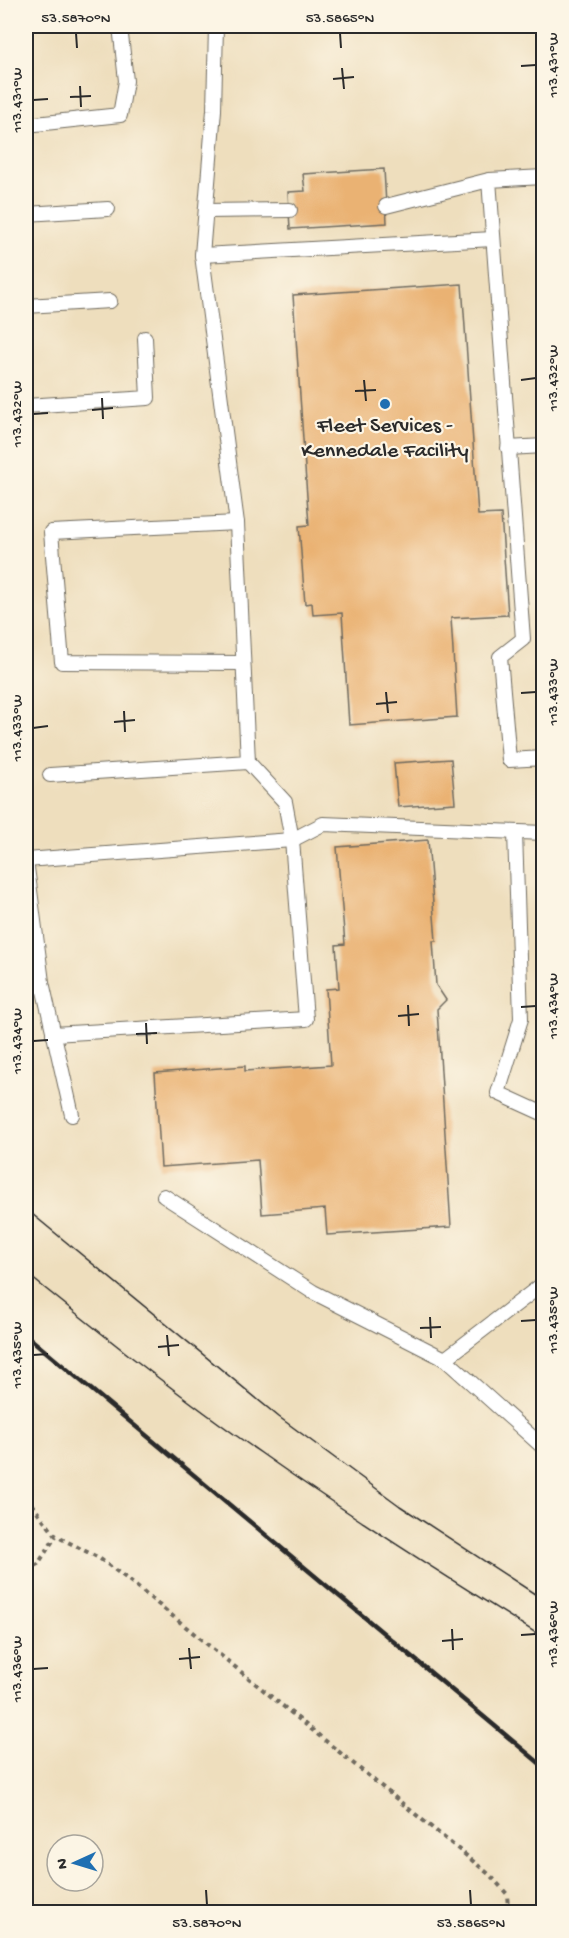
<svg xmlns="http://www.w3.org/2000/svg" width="569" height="1938" font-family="'Gochi Hand',sans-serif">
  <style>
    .building { fill: #eab273 }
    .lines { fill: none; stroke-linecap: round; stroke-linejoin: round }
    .lane-casing { stroke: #6f6a5e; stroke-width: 16 }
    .path { stroke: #6f6a5e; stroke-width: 4; stroke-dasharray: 4.5 4.5; stroke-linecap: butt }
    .lane { stroke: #fff; stroke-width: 14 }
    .tram { stroke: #2b2b2b; stroke-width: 1.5 }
    .rail { stroke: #2b2b2b; stroke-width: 4.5 }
    .ticks { fill: none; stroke: #2b2b2b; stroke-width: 2 }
    .poi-dot { fill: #1f6fb2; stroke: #fcf5e5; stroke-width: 2 }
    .labels { text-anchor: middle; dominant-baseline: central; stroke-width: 4.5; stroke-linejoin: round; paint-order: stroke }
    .poi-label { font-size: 22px; fill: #2b2b2b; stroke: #fcf5e5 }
    .neatline { fill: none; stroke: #2b2b2b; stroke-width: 2 }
    .ticks-label { font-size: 15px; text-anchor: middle; fill: #2b2b2b }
  </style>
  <rect width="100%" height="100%" fill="#fcf5e5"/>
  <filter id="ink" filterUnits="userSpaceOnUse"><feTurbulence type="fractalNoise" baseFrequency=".0167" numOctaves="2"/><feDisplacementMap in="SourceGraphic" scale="12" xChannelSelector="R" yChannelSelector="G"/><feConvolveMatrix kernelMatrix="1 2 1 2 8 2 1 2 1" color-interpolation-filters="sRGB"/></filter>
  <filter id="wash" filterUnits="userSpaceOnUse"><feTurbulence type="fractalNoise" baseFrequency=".008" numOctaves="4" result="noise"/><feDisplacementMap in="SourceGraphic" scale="24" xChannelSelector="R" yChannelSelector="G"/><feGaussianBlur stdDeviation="1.35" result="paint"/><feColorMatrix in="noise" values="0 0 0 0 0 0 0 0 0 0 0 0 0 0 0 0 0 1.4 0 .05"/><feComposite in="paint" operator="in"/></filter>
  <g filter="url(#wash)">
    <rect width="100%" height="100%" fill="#eedebd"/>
    <g id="blocks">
      <g class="building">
        <polygon points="384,169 387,223 290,229 288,192 305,191 303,174"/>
        <polygon points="462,284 478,515 501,514 508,615 451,618 457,717 349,725 342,613 313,615 312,603 305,604 299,526 309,525 293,295"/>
        <polygon points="451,759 455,803 398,807 394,763"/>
        <polygon points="428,840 436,941 433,941 436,985 446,1000 437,1009 451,1227 327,1235 325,1209 262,1214 258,1160 161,1167 155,1073 245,1066 245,1071 331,1065 326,989 339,988 336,945 345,944 337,847"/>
      </g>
    </g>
  </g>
  <g filter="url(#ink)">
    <use href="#blocks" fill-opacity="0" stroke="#6f6a5e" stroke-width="1.5"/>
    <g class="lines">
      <g class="lane-casing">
        <g id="lane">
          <polyline points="26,125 120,115 126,81 120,26"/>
          <polyline points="544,177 489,180 523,639 500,657 509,760 544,758"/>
          <polyline points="386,206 489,180"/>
          <polyline points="206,211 290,210"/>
          <polyline points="26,214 108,209"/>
          <polyline points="202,255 493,239"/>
          <polyline points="26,306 110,301"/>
          <polyline points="26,406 148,398 145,338"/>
          <polyline points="508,448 544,446"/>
          <polyline points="237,523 51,532 62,662 243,663"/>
          <polyline points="50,775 248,762 237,523 202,255 214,110 216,26"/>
          <polyline points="515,832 521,1019 498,1093 544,1114"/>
          <polyline points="26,860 292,840 323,824 544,833"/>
          <polyline points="26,860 42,982 72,1115"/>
          <polyline points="53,1034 306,1019 292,840 285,802 248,762"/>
          <polyline points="164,1196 313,1292 445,1359 544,1283"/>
          <polyline points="445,1359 544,1448"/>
        </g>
      </g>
      <g class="path">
        <polyline points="26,1497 56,1536 99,1558 126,1578 490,1875 507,1894 508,1908 505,1912"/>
        <polyline points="26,1570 38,1564 56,1536"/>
      </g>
      <use href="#lane" class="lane"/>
      <g class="tram">
        <polyline points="26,1209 279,1417 400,1506 544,1600"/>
        <path d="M26,1273C103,1335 180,1397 261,1453C353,1518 449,1578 544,1638"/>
      </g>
      <polyline class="rail" points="26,1335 544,1767"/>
    </g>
  </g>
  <path class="ticks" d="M76,33L77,48M340,33L341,48M521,66L536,65M342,68L344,89M333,79L354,77M80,86L81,107M70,97L91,96M33,100L48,99M364,380L366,401M521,380L536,378M355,391L376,390M102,398L103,419M92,410L113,408M33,414L48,413M386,692L388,713M521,693L536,692M376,704L397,702M124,711L125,732M114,722L135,720M33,728L48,726M408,1005L409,1026M521,1007L536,1006M398,1016L419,1014M146,1023L147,1044M136,1034L157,1033M33,1041L48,1040M430,1317L431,1338M521,1321L536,1320M420,1328L441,1327M167,1335L169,1356M158,1347L179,1345M33,1355L48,1354M452,1629L453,1650M521,1635L536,1634M442,1641L463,1639M189,1648L191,1669M179,1659L200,1657M33,1669L48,1668M206,1890L207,1905M470,1890L471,1905"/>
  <circle class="poi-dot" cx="385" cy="404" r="6"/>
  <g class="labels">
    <g class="poi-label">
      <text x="385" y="427">Fleet Services -<tspan x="385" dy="25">Kennedale Facility</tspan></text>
    </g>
  </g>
  <rect width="569" height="1938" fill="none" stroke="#fcf5e5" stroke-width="66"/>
  <g transform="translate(75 1863) rotate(266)"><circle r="28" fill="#fcf5e5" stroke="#a8a49b" stroke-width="1.5"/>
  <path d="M0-4.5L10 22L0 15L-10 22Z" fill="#1f6fb2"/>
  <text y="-9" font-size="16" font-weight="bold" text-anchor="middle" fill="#2b2b2b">N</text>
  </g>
  <rect x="33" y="33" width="503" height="1872" class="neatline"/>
  <g class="ticks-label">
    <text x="76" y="22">53.5870°N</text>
    <text x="340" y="22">53.5865°N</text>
    <text transform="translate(552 65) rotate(-90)" y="5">113.431°W</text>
    <text transform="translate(16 100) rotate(-90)" y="5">113.431°W</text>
    <text transform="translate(552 378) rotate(-90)" y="5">113.432°W</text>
    <text transform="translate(16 414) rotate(-90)" y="5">113.432°W</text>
    <text transform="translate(552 692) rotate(-90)" y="5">113.433°W</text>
    <text transform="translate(16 728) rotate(-90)" y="5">113.433°W</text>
    <text transform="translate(552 1006) rotate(-90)" y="5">113.434°W</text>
    <text transform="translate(16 1041) rotate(-90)" y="5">113.434°W</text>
    <text transform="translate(552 1320) rotate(-90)" y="5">113.435°W</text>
    <text transform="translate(16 1355) rotate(-90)" y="5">113.435°W</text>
    <text transform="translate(552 1634) rotate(-90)" y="5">113.436°W</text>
    <text transform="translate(16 1669) rotate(-90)" y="5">113.436°W</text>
    <text x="207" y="1927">53.5870°N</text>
    <text x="471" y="1927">53.5865°N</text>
  </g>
</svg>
